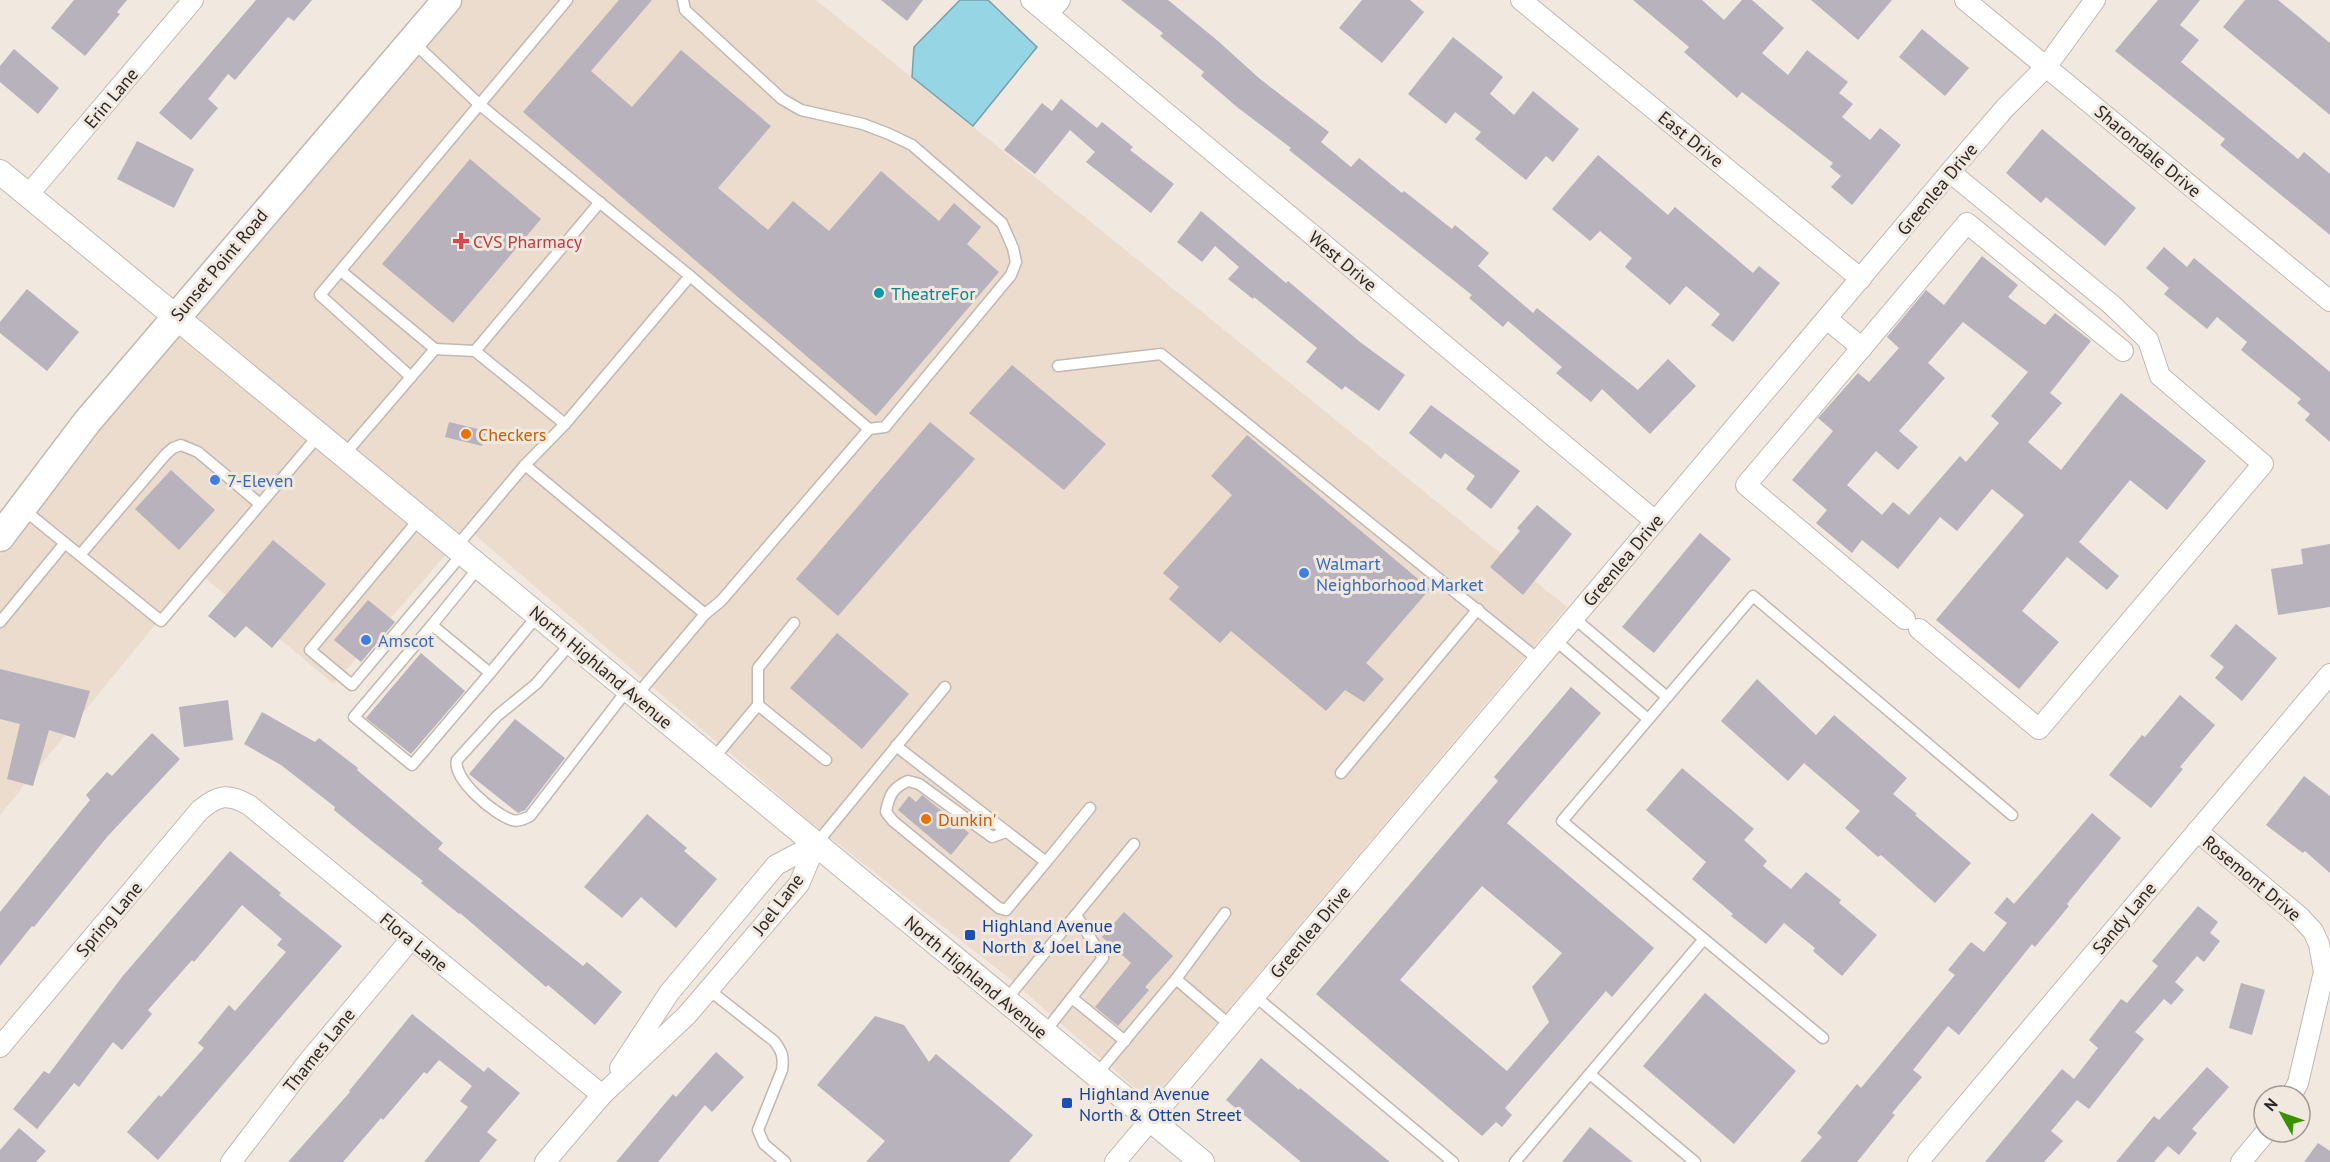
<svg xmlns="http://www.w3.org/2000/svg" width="2330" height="1162" font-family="'PT Sans',sans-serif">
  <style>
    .built { fill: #ebdcce }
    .water { fill: #96d5e4; stroke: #75a0aa; stroke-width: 1.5 }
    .building { fill: #b7b2bc; fill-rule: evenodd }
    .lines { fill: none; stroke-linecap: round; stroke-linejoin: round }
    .service-casing { stroke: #c1b8b0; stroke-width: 13 }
    .minor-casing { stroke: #c1b8b0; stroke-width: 22 }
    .tertiary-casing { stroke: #c1b8b0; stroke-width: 26 }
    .secondary-casing { stroke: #c1b8b0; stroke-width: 31 }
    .service { stroke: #fff; stroke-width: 10 }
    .minor { stroke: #fff; stroke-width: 20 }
    .tertiary { stroke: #fff; stroke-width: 24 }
    .secondary { stroke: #fff; stroke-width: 28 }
    .health-dot { fill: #e0444e; stroke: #f1e8df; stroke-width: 2 }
    .culture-dot { fill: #0f9aa8; stroke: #f1e8df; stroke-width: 2 }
    .food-dot { fill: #e8710a; stroke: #f1e8df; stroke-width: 2 }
    .shop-dot { fill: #3f7fe0; stroke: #f1e8df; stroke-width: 2 }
    .transit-dot { fill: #1a4fb4; stroke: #f1e8df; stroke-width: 2 }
    .labels { text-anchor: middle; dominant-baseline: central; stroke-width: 6; stroke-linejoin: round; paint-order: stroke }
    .street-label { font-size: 18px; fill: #292623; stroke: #f1e8df }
    .health-label { font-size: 18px; fill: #be3a42; stroke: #f1e8df; text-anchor: start }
    .culture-label { font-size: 18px; fill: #0d838f; stroke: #f1e8df; text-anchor: start }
    .food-label { font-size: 18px; fill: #c56008; stroke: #f1e8df; text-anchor: start }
    .shop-label { font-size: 18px; fill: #366cbe; stroke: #f1e8df; text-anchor: start }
    .transit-label { font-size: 18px; fill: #164399; stroke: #f1e8df; text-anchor: start }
  </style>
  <rect width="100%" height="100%" fill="#f1e8df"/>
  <g class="built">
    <polygon points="463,0 816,0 1567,607 1151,1102 1010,979 808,820 468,529 461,537 192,316"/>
    <polygon points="178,332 447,553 334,684 198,572 0,815 0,555 33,516 96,429"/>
  </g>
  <polygon class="water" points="960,0 988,0 1037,47 973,126 912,77 914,47"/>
  <g class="building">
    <polygon points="74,0 127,0 117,12 120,14 85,56 51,28"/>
    <polygon points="256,0 312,0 294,21 288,17 235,80 228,74 208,99 218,108 191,140 159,113"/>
    <polygon points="619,0 652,0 591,71 632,107 681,50 771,126 718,188 768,230 793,201 829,231 881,171 939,221 954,203 981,227 967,244 999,272 876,416 523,112"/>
    <polygon points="881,0 923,0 907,21"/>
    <polygon points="1121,0 1168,0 1218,41 1260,79 1329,132 1321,142 1351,167 1359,158 1402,193 1404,191 1452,229 1455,225 1489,253 1478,266 1533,313 1537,308 1638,390 1668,359 1696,386 1650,434 1602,389 1591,402 1556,373 1562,367 1508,321 1503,327 1469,298 1472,295 1319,174 1289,150 1291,148 1237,107 1201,76 1204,72 1160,36 1163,33"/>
    <polygon points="1362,0 1410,0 1424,12 1382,63 1339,28"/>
    <polygon points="1633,0 1702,0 1724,20 1742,0 1752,0 1784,28 1762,53 1788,75 1807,50 1848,82 1839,93 1853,104 1842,117 1870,140 1880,128 1901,145 1852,205 1831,187 1841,176 1830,167 1833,163 1742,92 1737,98 1684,52 1689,47"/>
    <polygon points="1811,0 1892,0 1858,40"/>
    <polygon points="2158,0 2200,0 2180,25 2199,40 2181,62 2298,159 2304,152 2330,174 2330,235 2220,145 2225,139 2115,51"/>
    <polygon points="2245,0 2278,0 2330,43 2330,115 2223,27"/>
    <polygon points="1922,29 1969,68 1945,96 1899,57"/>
    <polygon points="1453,37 1503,77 1490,94 1514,115 1533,91 1579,129 1553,162 1546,156 1526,180 1475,139 1481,132 1455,112 1446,124 1408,94"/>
    <polygon points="14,49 59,88 38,114 0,82 0,66"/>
    <polygon points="1061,99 1097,128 1102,122 1133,147 1130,150 1174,184 1151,213 1086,162 1095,152 1070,130 1035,174 1004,150 1042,103 1052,111"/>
    <polygon points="2042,129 2136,208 2105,246 2046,197 2041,203 2006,173"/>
    <polygon points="137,141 194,169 174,208 117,179"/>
    <polygon points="1598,155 1668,215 1675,207 1753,273 1759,266 1780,283 1733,342 1711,325 1720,314 1686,286 1670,305 1625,267 1632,258 1600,231 1590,241 1552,209"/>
    <polygon points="470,159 541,219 453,323 382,264"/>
    <polygon points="1201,211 1286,283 1288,281 1360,342 1405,375 1379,411 1345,386 1342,390 1306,362 1317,348 1254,297 1253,299 1228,279 1239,267 1215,246 1202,262 1177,242"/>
    <polygon points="2164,247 2187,267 2194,258 2330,372 2330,442 2305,420 2310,414 2297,403 2301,399 2241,350 2247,342 2217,317 2207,329 2164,294 2169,288 2146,268"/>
    <path d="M1982,256L2018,285L2008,297L2045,325L2055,313L2091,341L2050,393L2062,403L2028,442L2061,470L2121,393L2206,461L2167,510L2130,480L2079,542L2119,576L2107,590L2067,557L2022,611L2059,642L2019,689L1936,620L2024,515L1992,489L1957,531L1940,517L1898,569L1862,540L1852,553L1816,523L1827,510L1792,480L1833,431L1818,418L1858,373L1869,382L1899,348L1887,337L1926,290L1944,305ZM1963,322L2028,372L1991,416L1999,423L1966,462L1960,456L1909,515L1893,502L1882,515L1847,485L1876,451L1898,470L1918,447L1899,431L1945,378L1928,363Z"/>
    <polygon points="27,289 79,332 47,371 0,333 0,322"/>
    <polygon points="1012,365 1106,444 1064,490 969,413"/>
    <polygon points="1431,405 1520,471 1491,509 1466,489 1475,476 1445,453 1441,459 1409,433"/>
    <polygon points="449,422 486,431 482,446 445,437"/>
    <polygon points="930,422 975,459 838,616 796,579"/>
    <polygon points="1247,435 1430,589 1366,663 1384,679 1364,702 1345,690 1326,711 1231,631 1220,643 1169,599 1179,587 1163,573 1232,495 1211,476"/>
    <polygon points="171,470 215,510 179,550 135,509"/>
    <polygon points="1537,505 1572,534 1523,595 1490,567 1520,531 1517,528"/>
    <polygon points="1700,533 1731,559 1654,653 1622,627"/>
    <polygon points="273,540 326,584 272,648 246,626 235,638 208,616"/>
    <polygon points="2330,544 2330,607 2278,615 2271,569 2303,564 2301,549"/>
    <polygon points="368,600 395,622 361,662 334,640"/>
    <polygon points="2236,624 2277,658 2242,701 2215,678 2224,667 2210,656"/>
    <polygon points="837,633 909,694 862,749 790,688"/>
    <polygon points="421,653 465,691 411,754 366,718"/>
    <polygon points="0,669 90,691 75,738 49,730 33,786 7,779 20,724 0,719"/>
    <polygon points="1757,679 1816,735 1834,715 1907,778 1893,794 1917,814 1915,815 1971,863 1935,903 1881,855 1878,857 1845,828 1860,811 1804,763 1788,781 1721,721"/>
    <path d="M1571,687L1601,713L1507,823L1654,948L1612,997L1606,991L1505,1108L1512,1115L1502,1127L1496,1122L1482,1136L1316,994L1498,781L1494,777ZM1482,886L1562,953L1532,987L1549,1022L1507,1071L1400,980Z"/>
    <polygon points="2180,695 2215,725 2180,767 2183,769 2151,808 2109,775 2142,735 2145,737"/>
    <polygon points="228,700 233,740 184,747 179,707"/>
    <polygon points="262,712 315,742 319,738 358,768 357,770 443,843 438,849 583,966 587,962 622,992 595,1025 548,985 546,987 460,913 459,914 421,883 423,881 373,842 334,810 335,807 281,765 244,744"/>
    <polygon points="515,719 565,758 525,810 518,813 469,774"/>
    <polygon points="152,733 180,759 107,837 34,927 32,926 0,966 0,912 90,800 86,795 107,772 112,776"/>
    <polygon points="1682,768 1754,829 1744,840 1767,861 1763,866 1791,889 1806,872 1841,900 1839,903 1877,935 1842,976 1813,951 1815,948 1784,923 1766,944 1731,916 1733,914 1692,879 1706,862 1646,810"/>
    <polygon points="2304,776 2330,796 2330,873 2305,851 2303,853 2266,825"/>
    <polygon points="922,795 969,833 951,855 898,810 909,796 916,802"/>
    <polygon points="2092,813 2121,838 2067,904 2069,906 2035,947 2032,944 1959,1035 1948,1026 1913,1070 1922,1077 1892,1113 1895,1115 1857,1162 1800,1162 1822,1137 1817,1133 1857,1084 1861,1088 1955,975 1948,970 1971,942 1984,952 2007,923 1994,913 2007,897 2014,904"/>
    <polygon points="647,814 687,848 684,851 717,879 676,928 641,897 622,918 584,887"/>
    <polygon points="230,851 281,893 279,895 342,946 158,1160 127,1132 159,1095 161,1097 204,1048 198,1043 229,1005 235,1011 286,952 277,945 282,939 242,905 194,962 192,960 148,1010 152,1014 122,1050 113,1042 79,1087 74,1083 37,1129 13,1109 44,1071 49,1074 122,977"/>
    <polygon points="2198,906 2218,922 2210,933 2220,941 2204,962 2197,956 2175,982 2184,990 2171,1005 2164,999 2135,1032 2144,1039 2089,1109 2077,1100 2051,1131 2063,1141 2044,1162 1985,1162 2062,1069 2074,1079 2098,1048 2089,1040 2121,999 2127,1003 2158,966 2152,961"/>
    <polygon points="1124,912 1173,956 1145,987 1149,990 1118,1026 1095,1007 1131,963 1102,937"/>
    <polygon points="2241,983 2265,990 2252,1035 2229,1028"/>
    <polygon points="1705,993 1796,1071 1734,1144 1643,1066"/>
    <polygon points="412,1014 484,1072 488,1067 520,1093 487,1132 497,1140 479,1162 424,1162 468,1107 460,1101 472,1086 439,1060 427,1074 424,1072 383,1120 381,1118 343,1162 288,1162 350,1092 349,1091"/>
    <polygon points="875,1016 904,1025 929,1062 936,1054 1033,1135 1009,1162 866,1162 885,1141 817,1085"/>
    <polygon points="716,1052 744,1077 712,1112 705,1105 658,1162 616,1162 673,1094 676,1097"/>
    <polygon points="1261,1058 1299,1090 1300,1088 1390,1162 1301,1162 1226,1100"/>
    <polygon points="2207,1067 2229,1087 2192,1129 2197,1133 2179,1155 2168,1146 2154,1162 2116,1162 2154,1116 2159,1120"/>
    <polygon points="1590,1127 1633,1162 1562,1162"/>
    <polygon points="19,1128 46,1151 36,1162 0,1162 0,1150"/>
    <polygon points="2318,1143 2330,1151 2330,1162 2304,1162"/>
  </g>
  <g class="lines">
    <g class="service-casing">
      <g id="service">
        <polyline points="683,0 685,10 782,99 801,110 863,124 889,134 912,145 1002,223 1013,248 1016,262 1011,275 885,427 869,429"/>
        <polyline points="413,42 480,105 690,276 869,429 721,601 705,614 636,696"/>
        <polyline points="341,271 435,349"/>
        <polyline points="475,351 565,424"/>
        <polyline points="1058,366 1161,354 1539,660"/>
        <polyline points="411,377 320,295 567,0"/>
        <polyline points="344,455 435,349 475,351 600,202"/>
        <polyline points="525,465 705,614"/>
        <polyline points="23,509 161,621 319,435"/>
        <polyline points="420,518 310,650 352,685 463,553"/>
        <polyline points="456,547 525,465 565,424 690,276"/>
        <polyline points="80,555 166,454 173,448 181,445 198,452 260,504"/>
        <polyline points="479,567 432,625 490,673 538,615"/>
        <polyline points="1574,618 1667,697"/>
        <polyline points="0,622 65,543"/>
        <polyline points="432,625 354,717 412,765 490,673"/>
        <polyline points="1555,640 1648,719"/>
        <path d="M571,643L536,684L497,716L457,760C452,779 495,815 512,820C518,822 524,819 530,816L628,689"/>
        <polyline points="758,705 826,760"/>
        <polyline points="896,746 1046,862 1090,808"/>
        <polyline points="713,759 758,705 758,668 794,623"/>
        <polyline points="1341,773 1478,609"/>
        <path d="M1006,832L992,837L919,784L908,781C892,788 889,796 886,812L893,821L999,908L1006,910L1046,862"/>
        <polyline points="816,844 945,687"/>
        <polyline points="1176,979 1225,913"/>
        <path d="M709,990L774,1041C782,1051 784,1057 782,1070L758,1130L764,1144L785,1162"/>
        <polyline points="1256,997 1453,1162"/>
        <polyline points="1072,998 1125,1041"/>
        <polyline points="1005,1001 1134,844"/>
        <polyline points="1044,1033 1103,958 1076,915"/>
        <polyline points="1823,1038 1562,821 1753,596 2012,815"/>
        <polyline points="1590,1074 1695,1162"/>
        <polyline points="1096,1075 1176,979 1231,1026"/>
        <polyline points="1515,1162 1704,939"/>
      </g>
    </g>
    <g class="minor-casing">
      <g id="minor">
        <polyline points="1031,0 1655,521"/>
        <polyline points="1521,0 1861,279"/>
        <polyline points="1965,0 2330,301"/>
        <polyline points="1048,14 1060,0"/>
        <polyline points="28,195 193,0"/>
        <polyline points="1827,319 1862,348"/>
        <polyline points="1905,619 1746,485 1967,223 2123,351"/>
        <polyline points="1919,629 2039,729 2263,464 2160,376 2148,340 2112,305 1950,172"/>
        <polyline points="2197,831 2300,917 2313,931 2319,944 2324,972 2298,1083 2291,1096"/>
        <path d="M0,1047L200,810C218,795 228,793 249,805L602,1095"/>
        <polyline points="620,1068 669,993 776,865 816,844"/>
        <polyline points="231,1162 307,1063 411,939"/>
        <polyline points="545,1162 602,1095 687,1015 799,884 816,844"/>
        <polyline points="1115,1162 1950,172 2005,108 2046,67 2095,0"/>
        <polyline points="1918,1162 2330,674"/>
        <polyline points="2241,1162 2266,1132"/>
      </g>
    </g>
    <g class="tertiary-casing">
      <polyline id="tertiary" points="0,172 1202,1162"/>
    </g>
    <g class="secondary-casing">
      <polyline id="secondary" points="0,537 87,422 447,0"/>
    </g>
    <use href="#service" class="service"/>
    <use href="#minor" class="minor"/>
    <use href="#tertiary" class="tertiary"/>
    <use href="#secondary" class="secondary"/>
  </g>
  <path class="health-dot" d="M458 232h6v6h6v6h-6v6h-6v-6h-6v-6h6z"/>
  <circle class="culture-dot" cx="879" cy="293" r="6"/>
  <g class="food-dot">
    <circle cx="466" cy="434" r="6"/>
    <circle cx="926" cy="819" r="6"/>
  </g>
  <g class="shop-dot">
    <circle cx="215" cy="480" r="6"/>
    <circle cx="1304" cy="573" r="6"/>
    <circle cx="366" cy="640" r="6"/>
  </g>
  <g class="transit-dot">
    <rect x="964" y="929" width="12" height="12" rx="3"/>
    <rect x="1061" y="1097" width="12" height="12" rx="3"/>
  </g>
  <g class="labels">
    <g class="street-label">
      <text transform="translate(111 98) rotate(-50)">Erin Lane</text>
      <text transform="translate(1691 139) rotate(39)">East Drive</text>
      <text transform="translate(2148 151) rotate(40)">Sharondale Drive</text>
      <text transform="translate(1937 189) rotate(-50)">Greenlea Drive</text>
      <text transform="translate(1343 261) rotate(40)">West Drive</text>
      <text transform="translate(219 265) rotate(-50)">Sunset Point Road</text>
      <text transform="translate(1623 560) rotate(-50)">Greenlea Drive</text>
      <text transform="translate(601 667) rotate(40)">North Highland Avenue</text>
      <text transform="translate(2252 878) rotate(40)">Rosemont Drive</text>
      <text transform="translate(778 904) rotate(-53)">Joel Lane</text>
      <text transform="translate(2124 918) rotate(-50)">Sandy Lane</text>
      <text transform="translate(109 919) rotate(-50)">Spring Lane</text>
      <text transform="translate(1310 932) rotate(-50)">Greenlea Drive</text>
      <text transform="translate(414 942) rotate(39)">Flora Lane</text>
      <text transform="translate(976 977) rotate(40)">North Highland Avenue</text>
      <text transform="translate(319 1050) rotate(-51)">Thames Lane</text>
    </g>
    <g class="health-label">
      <text x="473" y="241">CVS Pharmacy</text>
    </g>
    <g class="culture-label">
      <text x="891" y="293">TheatreFor</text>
    </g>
    <g class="food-label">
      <text x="478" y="434">Checkers</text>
      <text x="938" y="819">Dunkin'</text>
    </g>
    <g class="shop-label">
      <text x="227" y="480">7-Eleven</text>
      <text x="1316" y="563">Walmart<tspan x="1316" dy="21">Neighborhood Market</tspan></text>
      <text x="378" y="640">Amscot</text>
    </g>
    <g class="transit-label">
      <text x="982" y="925">Highland Avenue<tspan x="982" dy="21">North &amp; Joel Lane</tspan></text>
      <text x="1079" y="1093">Highland Avenue<tspan x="1079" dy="21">North &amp; Otten Street</tspan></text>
    </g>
  </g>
  <g transform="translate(2282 1114) rotate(310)"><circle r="28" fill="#f1e8df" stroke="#a19a94" stroke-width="1.5"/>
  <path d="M0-4.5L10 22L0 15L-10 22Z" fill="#3a9203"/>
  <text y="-9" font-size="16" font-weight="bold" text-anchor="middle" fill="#292623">N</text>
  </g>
</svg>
